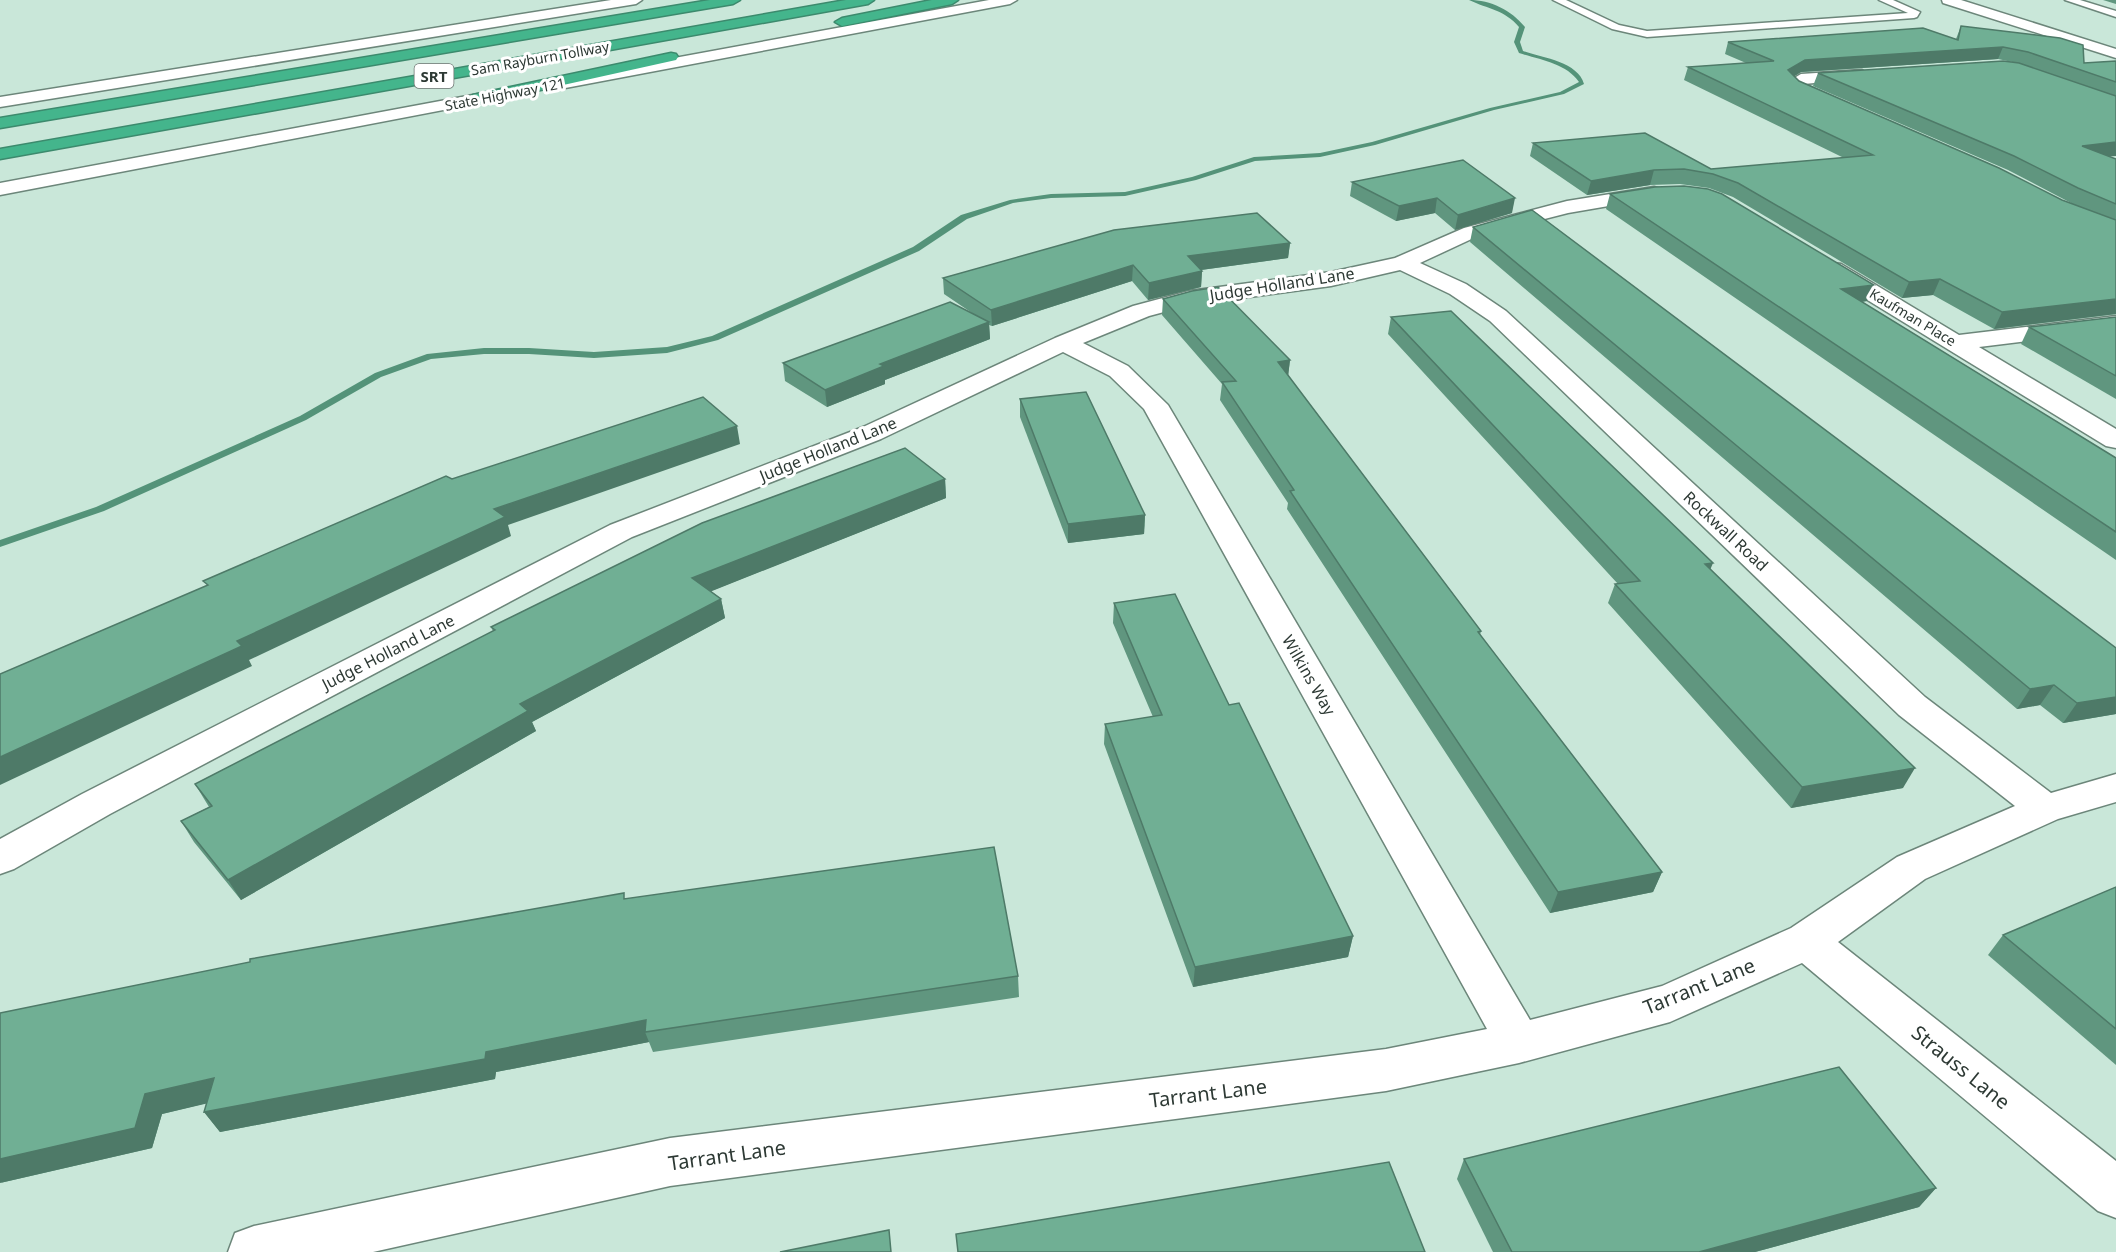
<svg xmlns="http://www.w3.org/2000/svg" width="2116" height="1252" font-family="'Noto Sans',sans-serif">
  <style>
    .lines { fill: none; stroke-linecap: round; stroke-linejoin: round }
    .stream { fill: #549379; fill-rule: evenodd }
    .lane-casing { stroke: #6c867a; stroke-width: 3 }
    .street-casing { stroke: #6c867a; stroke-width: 3 }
    .secondary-casing { stroke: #6c867a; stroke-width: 3 }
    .highway-casing { stroke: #3c8a6d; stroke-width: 3 }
    .lane { fill: #fff; fill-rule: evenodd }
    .street { fill: #fff; fill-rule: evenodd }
    .secondary { fill: #fff; fill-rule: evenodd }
    .highway { fill: #44b58c; fill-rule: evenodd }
    .wall { fill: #60967f; fill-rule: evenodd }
    .shaded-wall { fill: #4e7a68 }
    .building { fill: #70af94; stroke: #4e7a68; stroke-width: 1.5 }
    .labels { text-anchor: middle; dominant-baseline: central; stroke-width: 6; stroke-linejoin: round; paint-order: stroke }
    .far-street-label { font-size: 14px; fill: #2d3934; stroke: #fff }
    .shield { fill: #fff; stroke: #6c7471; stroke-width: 1.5 }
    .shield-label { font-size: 15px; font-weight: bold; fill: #2d3934 }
    .street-label { font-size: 16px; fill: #2d3934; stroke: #fff }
    .near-street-label { font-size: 20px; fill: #2d3934; stroke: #fff }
  </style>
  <rect width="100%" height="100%" fill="#c9e7d9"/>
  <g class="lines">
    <path class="stream" d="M1469,0C1491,0 1511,10 1525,27L1520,42L1523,51C1543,58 1578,62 1584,84L1564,94L1494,110L1375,145L1320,157L1255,161L1196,180L1125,196L1051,198L1013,203L967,219L919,251L718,340L667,353L594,358L529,354H484L431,359L381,377L306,420L104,511L0,547V540L96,507L300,416L375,373L427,354L484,348H529L594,352L667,347L712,336L913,247L961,215L1010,200L1051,194L1125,192L1192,177L1254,157L1320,153L1372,142L1490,108L1560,92L1579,82C1566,63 1540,60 1519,53L1514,42L1519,27C1505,10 1488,9 1469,0Z"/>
    <g class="lane-casing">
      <g id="lane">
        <polygon points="1553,0 1566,0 1619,25 1647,31 1908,13 1879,0 1893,0 1920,12 1917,17 1914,18 1647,37 1612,29"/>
        <polygon points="2065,0 2080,0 2116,11 2116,17"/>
      </g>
    </g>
    <g class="street-casing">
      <g id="street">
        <polygon points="1862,70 1870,75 1867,78 1804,84 1837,99 1839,102 1831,107 1795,92 1786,83 1801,74"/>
        <path d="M1654,187L1661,189L1664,193L1661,197L1568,213L1478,236L1420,263L1466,284L1506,311L1925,697L2051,793L2116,774V802L2058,819L1925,879L1838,942L2116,1161V1218L2098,1211L1802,963L1670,1022L1519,1063L1386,1091L670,1186L373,1252H228L235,1233L254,1226L670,1138L1386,1049L1487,1029L1144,409L1110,376L1063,352L881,439L632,537L110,814L14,869L0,874V839L82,794L610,525L863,427L1055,338L1133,306L1189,291L1331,272L1395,258L1464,228L1567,201ZM1400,270L1450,294L1490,321L1899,715L2015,806L1897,857L1791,928L1662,986L1530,1020L1168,405L1128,366L1083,343L1149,316L1190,305L1331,286Z"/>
        <polygon points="1833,263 1841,264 1959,335 2116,316 2116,330 1979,347 2116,429 2116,448 2106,446 1825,274 1822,269 1825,264"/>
      </g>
    </g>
    <g class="secondary-casing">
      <g id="secondary">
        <polygon points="611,0 642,0 636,4 0,107 0,97"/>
        <polygon points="989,0 1017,0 1010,4 560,89 552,84 560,79"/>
        <polygon points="1942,0 1961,0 2116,49 2116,58 1943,3"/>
        <polygon points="510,88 518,93 516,96 0,195 0,183"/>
      </g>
    </g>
    <g class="highway-casing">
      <g id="highway">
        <polygon points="710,0 740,0 733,4 0,128 0,118"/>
        <polygon points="846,0 874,0 868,4 0,159 0,149"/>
        <polygon points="932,0 958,0 952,4 842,26 835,22 842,18"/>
        <polygon points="671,53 676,54 678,57 676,60 473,105 465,100 473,95"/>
      </g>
    </g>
    <use href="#lane" class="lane"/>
    <use href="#street" class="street"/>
    <use href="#secondary" class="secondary"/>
    <use href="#highway" class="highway"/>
  </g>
  <g class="wall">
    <polygon points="2103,0 2116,0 2116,4"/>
    <path d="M1961,26L2084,63L2116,61V156H2109L2116,159V314L1994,329L1933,295L1902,298L1733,197L1709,188L1680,184L1650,185L1587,195L1530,156L1533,143L1711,169L1844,158L1684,80L1688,67L1746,63L1725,54L1728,42L1956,39ZM1998,59L2017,63L1818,73L1813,86L2008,170L2071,203L2062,200L1799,81L1794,76L1801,72Z"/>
    <polygon points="1352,182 1512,213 1455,230 1435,213 1396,221 1350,196"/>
    <polygon points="1610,194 1867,301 1862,302 2116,458 2116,560 1606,209"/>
    <polygon points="1473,227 2116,648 2116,714 2063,723 2040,705 2017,709 1470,242"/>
    <polygon points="1290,243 1288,258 1201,270 1202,271 1201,287 1148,300 1132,281 992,326 989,325 990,339 885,380 885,384 827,407 785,381 783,363 972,313 944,294 943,278"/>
    <polygon points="1163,299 1290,360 1288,375 1481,631 1480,635 1662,872 1653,892 1550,913 1287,509 1288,503 1220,400 1222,384 1162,315"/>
    <polygon points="1391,317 1710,569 1903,788 1791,808 1608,603 1615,584 1618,584 1388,334"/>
    <polygon points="2116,317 2116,399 2021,344 2029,327"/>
    <polygon points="1020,399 1145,515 1144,534 1068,543 1020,417"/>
    <polygon points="945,479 946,498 711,591 721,599 725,618 532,722 536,731 241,900 194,842 181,821 209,807 195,784 493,631 491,627"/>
    <polygon points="1114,603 1229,705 1353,936 1348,957 1193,987 1104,744 1105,724 1153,717 1113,623"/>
    <polygon points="2116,887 2116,1065 1988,955 2003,935"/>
    <polygon points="626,899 1018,976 1019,997 653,1052 649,1042 496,1072 495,1079 220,1132 204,1112 207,1103 162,1114 152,1148 0,1183"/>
    <polygon points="1464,1159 1936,1188 1919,1207 1755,1252 1493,1252 1457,1179"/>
  </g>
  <g class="shaded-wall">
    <polygon points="2003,47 1998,59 1801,72 1784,83 1788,70 1805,60"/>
    <polygon points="2116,142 2116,156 2075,159 2082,146"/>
    <polygon points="1654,170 1650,185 1587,195 1591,181"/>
    <polygon points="1437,198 1435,213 1396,221 1399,206"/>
    <polygon points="1515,198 1512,213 1455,230 1458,215"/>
    <polygon points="1290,243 1288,258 1186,272 1188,256"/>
    <polygon points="1133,265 1132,281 992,326 991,310"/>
    <polygon points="1202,271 1201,287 1148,300 1149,283"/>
    <polygon points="1940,279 1933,295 1902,298 1909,282"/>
    <polygon points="1874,285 1867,301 1834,305 1841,289"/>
    <polygon points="2116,299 2116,314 1994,329 2002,312"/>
    <polygon points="989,322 990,339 885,380 885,384 827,407 825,390 880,364"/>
    <polygon points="1290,360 1288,377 1278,362"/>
    <polygon points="737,426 740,444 508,525 511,536 249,660 252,666 0,785 0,757 237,641 494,509"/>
    <polygon points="945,479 946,498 697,597 692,578"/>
    <polygon points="1145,515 1144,534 1068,543 1068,524"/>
    <polygon points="1713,563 1705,582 1705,564"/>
    <polygon points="721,599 725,618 532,722 536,731 241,900 228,880 520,704"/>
    <polygon points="2054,685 2040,705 2017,709 2030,689"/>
    <polygon points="2116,697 2116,714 2063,723 2077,703"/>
    <polygon points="1915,768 1903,788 1791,808 1802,787"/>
    <polygon points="1662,872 1653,892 1550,913 1558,892"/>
    <polygon points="1353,936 1348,957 1193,987 1195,967"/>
    <polygon points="646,1020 645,1032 649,1042 496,1072 495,1079 220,1132 204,1112 486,1052"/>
    <polygon points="214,1078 230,1098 162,1114 152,1148 0,1183 0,1159 145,1094"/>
    <polygon points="1936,1188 1919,1207 1755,1252 1699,1252"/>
  </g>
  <g class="building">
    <polygon points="1961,26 2060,38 2083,45 2084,63 2116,61 2116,82 2028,52 2003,47 1805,60 1788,70 1799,81 1999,168 2062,200 2116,220 2116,299 2002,312 1940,279 1909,282 1738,183 1713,174 1684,169 1654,170 1591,181 1533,143 1645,133 1711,169 1873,155 1688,67 1774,61 1728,42 1923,28 1958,40"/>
    <polygon points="2003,61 2019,63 2116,96 2116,142 2082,146 2116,159 2116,204 2078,188 2014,156 1818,73"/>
    <polygon points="1463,160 1515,198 1458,215 1437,198 1399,206 1352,182"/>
    <polygon points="1684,186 1708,189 1722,194 1874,285 1841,289 2116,458 2116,532 1610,194 1655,187"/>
    <polygon points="1532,210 2116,648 2116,697 2077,703 2054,685 2030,689 1473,227"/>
    <polygon points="1257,213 1290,243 1188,256 1202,271 1149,283 1133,265 991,310 943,278 1114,230"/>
    <polygon points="1218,287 1290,360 1278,362 1481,631 1478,632 1662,872 1558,892 1290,491 1294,490 1222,382 1236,381 1163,299 1192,291"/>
    <polygon points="950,302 989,322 880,364 884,366 825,390 783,363"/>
    <polygon points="1451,311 1713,563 1705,564 1915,768 1802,787 1615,584 1640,581 1391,317"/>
    <polygon points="2116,317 2116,376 2029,327"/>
    <polygon points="1086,392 1145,515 1068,524 1020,399"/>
    <polygon points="703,397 737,426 494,509 505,517 237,641 242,646 0,757 0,674 208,585 203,581 446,476 452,479"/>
    <polygon points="905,448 945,479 692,578 721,599 520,704 528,711 228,880 181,821 212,806 195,784 495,630 491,627 702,523"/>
    <polygon points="1175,594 1229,705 1239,703 1353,936 1195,967 1105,724 1162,715 1114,603"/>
    <polygon points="994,847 1018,976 645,1032 646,1020 486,1052 485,1059 204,1112 214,1078 145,1094 135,1128 0,1159 0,1013 250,962 250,959 624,893 624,899"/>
    <polygon points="2116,887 2116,1029 2003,935"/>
    <polygon points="1839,1067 1936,1188 1699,1252 1512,1252 1464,1159"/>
    <polygon points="1389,1162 1425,1252 958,1252 956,1234"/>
    <polygon points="889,1230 891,1252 780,1252"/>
  </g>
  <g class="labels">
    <g class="far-street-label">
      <text transform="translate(540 58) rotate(-10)">Sam Rayburn Tollway</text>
      <text transform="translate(505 94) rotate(-11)">State Highway 121</text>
      <text transform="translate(1913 317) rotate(31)">Kaufman Place</text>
    </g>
    <rect class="shield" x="414.5" y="64" width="39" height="24" rx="4.5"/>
    <g class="shield-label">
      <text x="434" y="76">SRT</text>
    </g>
    <g class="street-label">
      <text transform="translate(1282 284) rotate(-9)">Judge Holland Lane</text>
      <text transform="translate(828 449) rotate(-22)">Judge Holland Lane</text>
      <text transform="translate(1726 531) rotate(43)">Rockwall Road</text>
      <text transform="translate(388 652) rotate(-27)">Judge Holland Lane</text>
      <text transform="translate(1309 675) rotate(60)">Wilkins Way</text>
    </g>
    <g class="near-street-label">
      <text transform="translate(1699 986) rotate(-22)">Tarrant Lane</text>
      <text transform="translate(1961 1067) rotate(39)">Strauss Lane</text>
      <text transform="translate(1208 1093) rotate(-7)">Tarrant Lane</text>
      <text transform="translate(727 1155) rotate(-8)">Tarrant Lane</text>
    </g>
  </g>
</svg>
